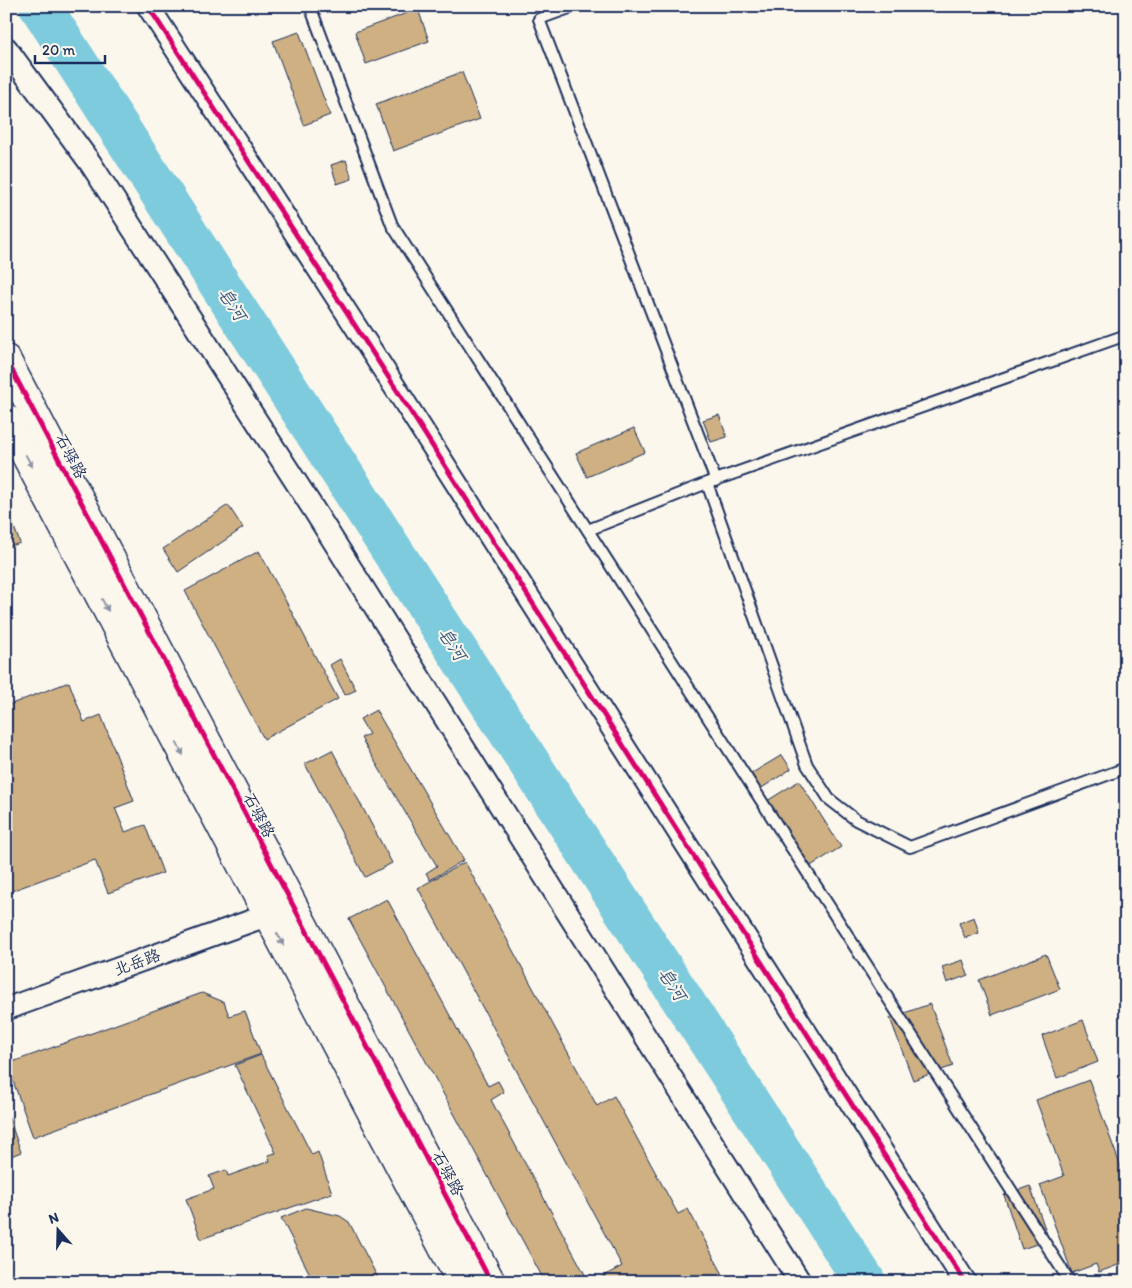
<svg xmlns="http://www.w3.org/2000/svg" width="1132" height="1288" font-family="Itim,'LXGW WenKai TC',sans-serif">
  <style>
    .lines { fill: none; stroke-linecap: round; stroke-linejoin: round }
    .river { stroke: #7ecbdd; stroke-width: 42 }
    .building { fill: #ceb082; stroke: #1b2f5e }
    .lane-casing { stroke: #1b2f5e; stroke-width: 14 }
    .street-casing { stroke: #1b2f5e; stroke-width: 25 }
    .secondary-casing { stroke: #1b2f5e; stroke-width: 31 }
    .lane { stroke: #fbf7ec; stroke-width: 10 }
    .street { stroke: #fbf7ec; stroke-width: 21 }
    .secondary { stroke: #fbf7ec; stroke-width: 28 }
    .cycleway-casing { stroke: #fbf7ec; stroke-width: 8 }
    .cycleway { stroke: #d6006c; stroke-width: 5 }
    .oneway { fill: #8b93a5 }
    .labels { text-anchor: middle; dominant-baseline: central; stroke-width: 4; stroke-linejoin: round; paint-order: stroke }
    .street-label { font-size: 16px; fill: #1b2f5e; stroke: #fbf7ec }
    .water-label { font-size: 18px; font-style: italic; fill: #34567e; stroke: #fbf7ec }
  </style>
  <rect width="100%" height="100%" fill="#fbf7ec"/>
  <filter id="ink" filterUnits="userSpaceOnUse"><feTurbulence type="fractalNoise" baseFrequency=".02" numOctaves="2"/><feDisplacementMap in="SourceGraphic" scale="10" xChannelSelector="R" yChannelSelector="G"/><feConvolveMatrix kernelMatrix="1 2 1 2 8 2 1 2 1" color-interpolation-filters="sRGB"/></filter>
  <g filter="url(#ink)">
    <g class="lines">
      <polyline class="river" points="40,6 865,1282"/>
    </g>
    <g class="building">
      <polygon points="418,9 429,41 366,64 355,32"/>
      <polygon points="299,32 330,115 304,125 273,41"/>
      <polygon points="462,72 480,119 393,151 376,104"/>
      <polygon points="346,160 352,179 337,184 331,165"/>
      <polygon points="719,415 727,437 711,442 703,420"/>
      <polygon points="634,428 645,452 587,477 576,453"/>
      <polygon points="228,505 243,528 178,572 163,549"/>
      <polygon points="6,506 20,543 6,548"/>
      <polygon points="259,551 338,699 264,739 185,591"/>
      <polygon points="340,659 356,690 345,695 330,665"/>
      <polygon points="69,682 84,722 101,715 134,801 115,808 125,832 145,825 163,873 108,893 95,860 6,893 6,706"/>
      <polygon points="376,710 464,860 430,880 426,873 437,866 361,738 369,734 360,719"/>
      <polygon points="332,750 392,863 365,877 305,764"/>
      <polygon points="782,755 791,769 754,793 744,778"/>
      <polygon points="799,781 841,847 801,872 759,806"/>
      <polygon points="465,862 597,1106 614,1096 678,1214 688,1209 727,1282 593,1282 622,1266 418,888"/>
      <polygon points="387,899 488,1086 498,1081 504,1092 491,1100 589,1282 545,1282 349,919"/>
      <polygon points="974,917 979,933 965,938 959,923"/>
      <polygon points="1046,954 1060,989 992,1015 979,980"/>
      <polygon points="963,960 968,975 947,983 942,967"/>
      <polygon points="202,993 224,1002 229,1016 245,1011 261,1054 33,1137 7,1064"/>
      <polygon points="930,1004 953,1066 913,1080 890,1018"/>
      <polygon points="1083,1020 1098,1062 1057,1078 1042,1036"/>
      <polygon points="261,1055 312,1155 318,1152 332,1193 201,1239 186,1199 214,1189 209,1176 226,1170 228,1176 270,1161 268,1155 276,1153 235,1065"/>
      <polygon points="1089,1080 1126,1181 1126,1262 1099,1272 1096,1264 1072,1273 1040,1185 1064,1176 1036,1100"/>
      <polygon points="6,1110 21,1152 6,1158"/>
      <polygon points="1030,1186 1049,1240 1022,1249 1004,1195"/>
      <polygon points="306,1208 340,1216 349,1222 380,1282 314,1282 281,1218"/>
    </g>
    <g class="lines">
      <g class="lane-casing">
        <g id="lane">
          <polyline points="310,6 392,225 1070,1282"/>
          <polyline points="575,6 539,19 716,481"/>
          <polyline points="707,483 807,765 829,799 856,820 910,847 1126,768"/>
          <polyline points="588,530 707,483 1126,335"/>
        </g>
      </g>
      <g class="street-casing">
        <g id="street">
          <polyline points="148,6 400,395 965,1282"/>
          <polyline points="6,48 91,164 314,510 800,1282"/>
          <polyline points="6,1009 268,915"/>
        </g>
      </g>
      <g class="secondary-casing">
        <g id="secondary">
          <polyline points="6,359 491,1282"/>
          <polyline points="6,418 461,1282"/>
        </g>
      </g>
      <use href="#lane" class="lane"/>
      <use href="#street" class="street"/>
      <use href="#secondary" class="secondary"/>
      <g class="cycleway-casing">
        <g id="cycleway">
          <polyline points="148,6 400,395 965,1282"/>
          <polyline points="6,359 491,1282"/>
        </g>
      </g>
      <use href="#cycleway" class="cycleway"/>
    </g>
    <defs><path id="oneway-solid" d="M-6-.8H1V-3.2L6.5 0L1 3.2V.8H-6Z" transform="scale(1.25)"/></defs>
    <g class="oneway">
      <use href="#oneway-solid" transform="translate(29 461) rotate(62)"/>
      <use href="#oneway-solid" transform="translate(105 605) rotate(62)"/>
      <use href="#oneway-solid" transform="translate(180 749) rotate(62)"/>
      <use href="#oneway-solid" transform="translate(280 939) rotate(62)"/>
    </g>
  </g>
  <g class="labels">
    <g class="street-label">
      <text transform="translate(71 456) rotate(62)">石驿路</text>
      <text transform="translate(259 815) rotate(62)">石驿路</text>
      <text transform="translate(137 962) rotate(-20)">北岳路</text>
      <text transform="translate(448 1173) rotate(62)">石驿路</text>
    </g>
    <g class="water-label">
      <text transform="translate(232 304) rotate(57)">皂河</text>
      <text transform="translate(452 644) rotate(57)">皂河</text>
      <text transform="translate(672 984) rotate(57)">皂河</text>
    </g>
  </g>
  <rect width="1132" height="1288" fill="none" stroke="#fbf7ec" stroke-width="25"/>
  <rect x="12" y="12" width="1107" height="1263" fill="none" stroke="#1b2f5e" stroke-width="2" filter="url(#ink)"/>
  <g transform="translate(58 1230) rotate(340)" stroke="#fbf7ec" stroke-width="4" paint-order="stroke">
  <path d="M0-4L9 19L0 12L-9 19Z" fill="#1b2f5e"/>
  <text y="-8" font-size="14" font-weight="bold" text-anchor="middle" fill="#1b2f5e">N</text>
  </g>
  <path d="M35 55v8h70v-8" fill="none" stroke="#1b2f5e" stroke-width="2.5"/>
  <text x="42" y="55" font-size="15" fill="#1b2f5e" stroke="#fbf7ec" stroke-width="4" paint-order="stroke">20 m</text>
</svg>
